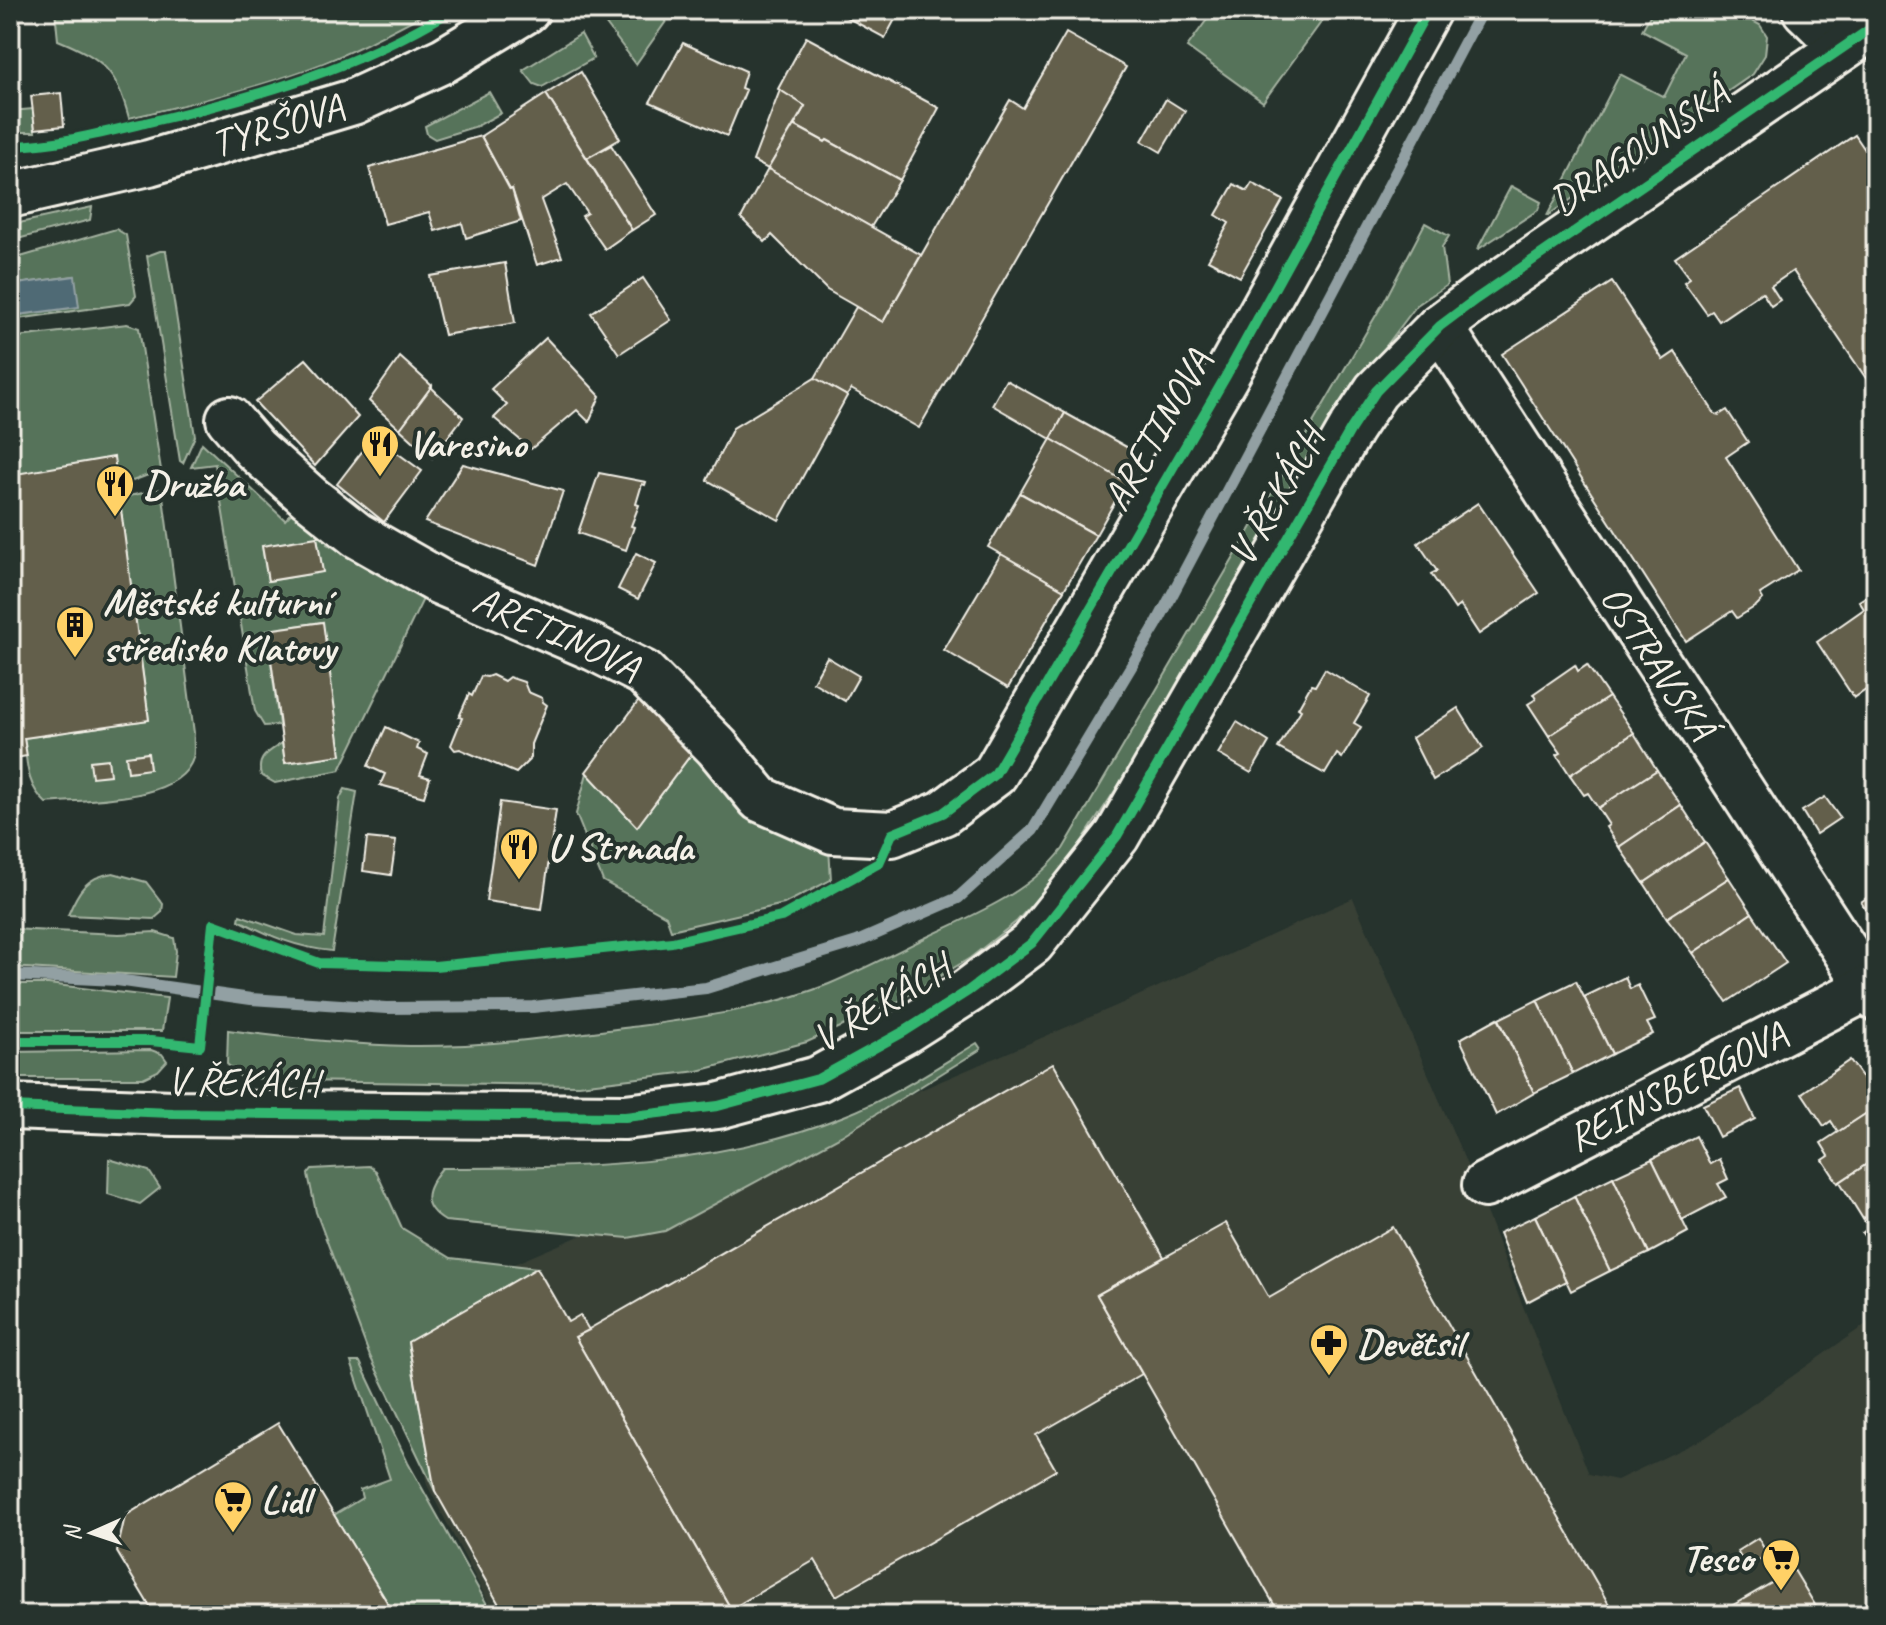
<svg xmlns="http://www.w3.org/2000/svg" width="1886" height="1625" font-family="Caveat,sans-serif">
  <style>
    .built { fill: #384036 }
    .green { fill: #56735a; stroke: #a5b2a1; stroke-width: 2; fill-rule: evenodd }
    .water { fill: #506a75; stroke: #92a0a3; stroke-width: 2 }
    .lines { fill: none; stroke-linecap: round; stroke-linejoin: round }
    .stream { stroke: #92a0a3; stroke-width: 12 }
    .building { fill: #635e4c; stroke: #f4f1e8; stroke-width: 2 }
    .minor-casing { stroke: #f4f1e8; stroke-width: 50 }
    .tertiary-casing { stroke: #f4f1e8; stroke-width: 50 }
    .primary-casing { stroke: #f4f1e8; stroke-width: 50 }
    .minor { stroke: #26332d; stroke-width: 44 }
    .tertiary { stroke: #26332d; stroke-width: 44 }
    .primary { stroke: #26332d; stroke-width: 44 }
    .cycleway-casing { stroke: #26332d; stroke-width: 15 }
    .cycleway { stroke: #33b770; stroke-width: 10 }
    .labels { text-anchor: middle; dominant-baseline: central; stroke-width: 8; stroke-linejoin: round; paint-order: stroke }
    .street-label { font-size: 40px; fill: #f4f1e8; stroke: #26332d }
    .poi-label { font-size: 40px; font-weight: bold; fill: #f4f1e8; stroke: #26332d; text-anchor: start }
  </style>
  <rect width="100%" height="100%" fill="#26332d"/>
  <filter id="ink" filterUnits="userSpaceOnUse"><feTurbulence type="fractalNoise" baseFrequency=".0125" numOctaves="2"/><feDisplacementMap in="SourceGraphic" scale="16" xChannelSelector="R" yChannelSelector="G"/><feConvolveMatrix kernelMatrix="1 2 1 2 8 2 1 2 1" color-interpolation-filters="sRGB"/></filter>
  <g filter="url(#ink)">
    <polygon class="built" points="1353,898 1473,1179 1589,1474 1617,1480 1705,1438 1876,1317 1876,1615 495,1615 427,1485 393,1316 1116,1006"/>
    <g class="green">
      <path d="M55,10H432C392,31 351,53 308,69C250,90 189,104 129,118C116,70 104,59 58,40Z"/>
      <polygon points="613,10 674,10 636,64 602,19"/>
      <polygon points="1214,10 1330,10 1263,102 1187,47"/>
      <polygon points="1653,10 1732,10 1760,25 1767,36 1765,55 1753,74 1547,216 1620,74 1664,97 1686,53 1642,30"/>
      <polygon points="581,34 594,58 542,87 534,84 523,70"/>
      <polygon points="489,92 501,113 477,126 435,139 427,134 425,126"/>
      <polygon points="33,109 35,132 10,132 10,111"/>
      <polygon points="1511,186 1541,202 1538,210 1477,250"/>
      <polygon points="92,207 90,220 10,241 10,225"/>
      <path d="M1425,223L1449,236L1442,247L1447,285L1417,305L1356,386L1158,725L1065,867L1017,921L970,958L897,1002L807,1042L698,1071L579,1085L292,1081L241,1077L227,1064L228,1030C288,1038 349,1045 409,1046C486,1047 563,1036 639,1026C700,1018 772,1007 829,984C862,970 895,953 927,937C977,913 1029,893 1063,849L1385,300Z"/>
      <polygon points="116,229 126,235 136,296 130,303 10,320 10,316 78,307 74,276 10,285 10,260"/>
      <polygon points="160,251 166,251 195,436 183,463 180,461 147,256"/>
      <polygon points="127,324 139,328 161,470 117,487 10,475 10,338"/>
      <path d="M202,443L285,520L295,509L330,537L327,544L425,595L340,770L275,783L261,775C256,757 269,752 282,743L285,763L322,622L267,630L279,725L264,726L255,711L215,464L191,467ZM317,538L322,572L268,581L262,546Z"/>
      <path d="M162,489L194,733C193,741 195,751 193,758C180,803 83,799 46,803C26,785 27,763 24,738L149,720L119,498Z"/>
      <polygon points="698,745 829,848 831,880 784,904 671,930 666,916 603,881 576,814 587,773 637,827"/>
      <path d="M345,789L357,792L332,951C298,948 269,936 239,920L240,915L297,935L324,937L340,798Z"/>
      <path d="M113,873L146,882L163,904L162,912L154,919L68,915C78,891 86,877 113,873Z"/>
      <polygon points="10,929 119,934 155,932 174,938 176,951 173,977 10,967"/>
      <polygon points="10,984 48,984 167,998 162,1031 10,1031"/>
      <path d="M977,1043L981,1049L841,1136L665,1231L628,1238L445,1221C419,1205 425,1189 442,1168C576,1168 717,1167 844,1116C891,1098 934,1069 977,1043Z"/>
      <polygon points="151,1050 162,1054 167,1061 158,1071 143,1078 10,1078 10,1052"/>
      <polygon points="109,1159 149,1171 160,1188 140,1204 108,1194"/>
      <polygon points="369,1166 376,1171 402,1228 451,1258 537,1268 408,1343 435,1491 369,1354 316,1212 308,1174 312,1169"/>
      <polygon points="351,1362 360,1362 408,1463 493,1615 395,1615 334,1515 362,1498 360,1490 390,1479"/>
    </g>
    <polygon class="water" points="75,276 79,307 10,316 10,285"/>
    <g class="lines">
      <polyline class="stream" points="10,975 117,980 251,999 386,1008 533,1007 706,988 857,942 958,898 1033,830 1156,625 1482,10"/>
    </g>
    <g class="building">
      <polygon points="833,10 900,10 885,38"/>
      <polygon points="1066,33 1126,67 919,428 851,389 847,396 815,378 856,307 883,322 1010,100 1023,108"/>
      <polygon points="806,37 939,108 900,180 827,140 825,142 794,125 805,106 778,89"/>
      <polygon points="683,43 746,71 741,88 746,90 727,136 650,102"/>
      <polygon points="581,72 620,139 587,158 546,94"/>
      <polygon points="780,90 805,106 768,169 753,161"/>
      <polygon points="61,93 64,126 35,129 31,96"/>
      <polygon points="546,94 632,230 605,249 582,216 587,213 567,184 541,200 562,257 537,265 512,189 510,190 481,136"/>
      <polygon points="1166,99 1185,111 1161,152 1142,141"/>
      <polygon points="794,125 825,142 827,140 900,180 871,227 768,169"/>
      <polygon points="1855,135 1876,166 1876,214 1868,219 1876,231 1876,393 1793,271 1771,286 1780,300 1771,306 1762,292 1719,321 1712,311 1707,314 1684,282 1690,278 1675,258"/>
      <polygon points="481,136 510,190 512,189 521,221 466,238 462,223 435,231 429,212 385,224 369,168"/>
      <polygon points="611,145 656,215 632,230 587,158"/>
      <polygon points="768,169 921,255 883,322 827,290 772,235 765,242 741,218"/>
      <polygon points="1252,183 1283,200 1240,277 1208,260 1229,223 1216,215 1234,184 1247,191"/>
      <polygon points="505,263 515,323 444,335 430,276"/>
      <polygon points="643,278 671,320 619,354 591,313"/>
      <polygon points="1612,282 1663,360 1675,352 1715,414 1719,415 1727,410 1748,442 1726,457 1798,570 1760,594 1763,599 1756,606 1737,618 1732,611 1686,641 1502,354"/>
      <polygon points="546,338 600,396 589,422 577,410 531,449 494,418 507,405 491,389"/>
      <polygon points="400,357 432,386 400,429 369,401"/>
      <polygon points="306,359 358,417 315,466 255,402"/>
      <polygon points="815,378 847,396 779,520 707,480 733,428"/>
      <polygon points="1006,380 1065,413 1051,439 992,405"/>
      <polygon points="432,386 432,388 463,417 432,458 400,429"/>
      <polygon points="1065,413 1141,455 1126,482 1051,439"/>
      <polygon points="374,436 422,471 384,522 337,484"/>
      <polygon points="1051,439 1126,482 1096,535 1020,493"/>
      <polygon points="114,457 149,720 24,738 27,756 10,759 10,475"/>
      <polygon points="463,464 563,491 538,565 425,522"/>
      <polygon points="599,473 646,482 645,485 642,484 636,504 639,505 631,526 634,527 626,550 578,533"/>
      <polygon points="1020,493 1096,535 1064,590 988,547"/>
      <polygon points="1478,503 1539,593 1479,634 1460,605 1455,609 1431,574 1437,571 1418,543"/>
      <polygon points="317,537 323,572 268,581 262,546"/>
      <polygon points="636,553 656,563 638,599 618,589"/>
      <polygon points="1001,554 1064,590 1008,688 944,650"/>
      <polygon points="1876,590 1876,683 1854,698 1817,642 1864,609 1859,601"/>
      <polygon points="323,622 341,755 285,763 267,630"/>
      <polygon points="827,657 859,676 845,701 813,682"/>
      <polygon points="1575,665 1578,671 1587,665 1609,697 1549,736 1528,704 1536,699 1533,694"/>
      <polygon points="1325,669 1370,696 1354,723 1361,727 1342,758 1337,754 1325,774 1278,748 1301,710 1298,708 1311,685 1315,686"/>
      <polygon points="492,675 504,681 509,677 524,682 528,692 542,698 543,702 547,705 531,744 531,758 516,773 460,749 455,750 451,745 462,718 459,717 469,694 472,696 481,676 487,677"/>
      <polygon points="646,691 698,745 637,827 586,772"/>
      <polygon points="1609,697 1634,733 1570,775 1557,755 1561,753 1549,736"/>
      <polygon points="1458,708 1483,748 1433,780 1412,738"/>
      <polygon points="1237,722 1269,742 1251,773 1218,754"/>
      <polygon points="386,727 419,743 417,749 428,754 420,775 430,778 424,797 380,785 385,774 368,766"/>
      <polygon points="1634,733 1657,770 1598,808 1588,793 1584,795 1570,775"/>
      <polygon points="148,753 150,769 128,772 126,756"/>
      <polygon points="108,759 110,775 92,777 90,761"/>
      <polygon points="1657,770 1681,805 1619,847 1606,827 1609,825 1598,808"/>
      <polygon points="1825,797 1840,818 1816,834 1802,811"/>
      <polygon points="500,802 556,810 542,909 486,901"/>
      <polygon points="1681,805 1705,842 1644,883 1619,847"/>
      <polygon points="367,838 396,841 391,875 363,871"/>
      <polygon points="1705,842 1729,878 1667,918 1644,883"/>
      <polygon points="1729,878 1752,913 1693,953 1667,918"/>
      <polygon points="1876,891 1876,925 1861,902"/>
      <polygon points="1752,913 1786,963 1727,1002 1693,953"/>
      <polygon points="1625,977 1630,989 1638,985 1655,1020 1647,1023 1653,1034 1612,1054 1584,997"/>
      <polygon points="1576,981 1612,1054 1573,1074 1537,1000"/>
      <polygon points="1537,1000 1573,1074 1534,1093 1499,1019"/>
      <polygon points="1498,1018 1534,1093 1496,1115 1460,1039"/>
      <polygon points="1850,1060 1876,1096 1876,1107 1838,1132 1831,1121 1824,1126 1802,1093"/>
      <polygon points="1053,1063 1164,1257 1097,1295 1142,1374 1036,1435 1056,1470 836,1596 815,1560 731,1609 575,1337"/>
      <polygon points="1740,1088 1755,1119 1719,1137 1703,1105"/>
      <polygon points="1876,1107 1876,1158 1838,1183 1823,1160 1829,1156 1821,1143"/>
      <polygon points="1696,1136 1710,1164 1719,1159 1728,1179 1718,1184 1726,1197 1682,1220 1652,1159"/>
      <polygon points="1876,1158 1876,1210 1863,1219 1840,1182"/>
      <polygon points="1652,1159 1688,1232 1649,1253 1613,1177"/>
      <polygon points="1613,1177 1649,1253 1610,1271 1574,1196"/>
      <polygon points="1574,1196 1610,1271 1571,1291 1535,1216"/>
      <polygon points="1876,1210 1876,1245 1873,1247 1862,1233 1869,1228 1863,1219"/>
      <polygon points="1535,1216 1566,1281 1527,1302 1499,1233"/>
      <polygon points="1226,1223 1269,1298 1393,1227 1615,1615 1280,1615 1097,1295"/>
      <polygon points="537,1268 568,1322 580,1315 589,1330 575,1337 731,1609 720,1615 505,1615 435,1491 408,1342"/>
      <polygon points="278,1423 395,1615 155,1615 117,1552 125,1516"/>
      <polygon points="1758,1538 1768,1555 1746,1567 1737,1551"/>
      <polygon points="1794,1570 1821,1615 1716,1615"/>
    </g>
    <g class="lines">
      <g class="minor-casing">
        <g id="minor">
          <polyline points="1805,10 1843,47"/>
          <polyline points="1440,326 1876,998"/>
          <path id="s1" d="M229,419L255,449L309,497L357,535L440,582L594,648L644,673L717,747L760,799L833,831L892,834L943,813L995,774L1226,376L1428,10"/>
          <polyline points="1485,1185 1869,987"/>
        </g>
      </g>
      <g class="tertiary-casing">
        <polyline id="tertiary" points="10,1107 173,1113 625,1117 718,1106 818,1079 905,1031 968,991 1032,943 1117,836 1351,429 1376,391 1440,326 1476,299 1876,25"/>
      </g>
      <g class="primary-casing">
        <polyline id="primary" points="10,195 149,163 353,102 444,60 527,10"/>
      </g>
      <use href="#minor" class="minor"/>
      <use href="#tertiary" class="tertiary"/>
      <use href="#primary" class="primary"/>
      <g class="cycleway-casing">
        <g id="cycleway">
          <path d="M10,146C57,145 103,133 149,122C256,97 358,68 452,10"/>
          <polyline points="10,1041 151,1041 200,1046 213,924 319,963 435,966 672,942 781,917 879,863 892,834 943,813 995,774 1226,376 1428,10"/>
          <polyline points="10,1107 173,1113 625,1117 718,1106 818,1079 905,1031 968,991 1032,943 1117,836 1351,429 1376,391 1440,326 1476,299 1876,25"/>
        </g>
      </g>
      <use href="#cycleway" class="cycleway"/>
    </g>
  </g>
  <defs>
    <g id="restaurant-pin" transform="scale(2)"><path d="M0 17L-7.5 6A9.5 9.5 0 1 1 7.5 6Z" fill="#ffd166" stroke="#26332d"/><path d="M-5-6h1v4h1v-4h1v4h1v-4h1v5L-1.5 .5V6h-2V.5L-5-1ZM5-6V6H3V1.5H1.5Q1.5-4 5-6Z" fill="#111"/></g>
    <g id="building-pin" transform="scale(2)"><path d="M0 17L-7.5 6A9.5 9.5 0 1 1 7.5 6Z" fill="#ffd166" stroke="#26332d"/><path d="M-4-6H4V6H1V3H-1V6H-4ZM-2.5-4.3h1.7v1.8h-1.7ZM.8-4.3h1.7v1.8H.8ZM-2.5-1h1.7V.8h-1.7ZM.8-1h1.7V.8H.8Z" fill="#111"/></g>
    <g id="pharmacy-pin" transform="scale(2)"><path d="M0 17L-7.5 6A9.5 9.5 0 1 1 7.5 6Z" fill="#ffd166" stroke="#26332d"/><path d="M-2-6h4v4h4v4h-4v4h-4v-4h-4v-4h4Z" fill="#111"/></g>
    <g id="supermarket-pin" transform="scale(2)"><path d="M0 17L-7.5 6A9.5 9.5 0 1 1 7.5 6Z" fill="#ffd166" stroke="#26332d"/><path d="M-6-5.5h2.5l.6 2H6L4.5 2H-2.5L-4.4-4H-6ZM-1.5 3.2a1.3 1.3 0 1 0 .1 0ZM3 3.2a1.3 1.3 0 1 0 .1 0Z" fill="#111"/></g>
  </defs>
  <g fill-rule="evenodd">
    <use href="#restaurant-pin" x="380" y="444"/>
    <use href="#restaurant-pin" x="115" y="484"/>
    <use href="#building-pin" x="75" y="625"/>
    <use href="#restaurant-pin" x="519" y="847"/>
    <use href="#pharmacy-pin" x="1329" y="1343"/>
    <use href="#supermarket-pin" x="233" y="1500"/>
    <use href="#supermarket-pin" x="1781" y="1558"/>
  </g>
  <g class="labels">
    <g class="street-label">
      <text transform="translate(277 125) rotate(-17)">TYRŠOVA</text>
      <text transform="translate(1639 148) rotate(-34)">DRAGOUNSKÁ</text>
      <text transform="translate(1157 430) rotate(-60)">ARETINOVA</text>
      <text transform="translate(1276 496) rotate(-60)">V ŘEKÁCH</text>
      <text stroke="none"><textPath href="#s1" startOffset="396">ARETINOVA</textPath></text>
      <text transform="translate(1658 662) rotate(57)">OSTRAVSKÁ</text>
      <text transform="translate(881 1003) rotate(-31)">V ŘEKÁCH</text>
      <text transform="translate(243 1082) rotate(1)">V ŘEKÁCH</text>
      <text transform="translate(1677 1086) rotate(-27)">REINSBERGOVA</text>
    </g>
    <g class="poi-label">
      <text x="408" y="444">Varesino</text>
      <text x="143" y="484">Družba</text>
      <text x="103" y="602">Městské kulturní<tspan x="103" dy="46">středisko Klatovy</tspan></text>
      <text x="547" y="847">U Strnada</text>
      <text x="1357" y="1343">Devětsil</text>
      <text x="261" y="1500">Lidl</text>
      <text x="1753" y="1558" text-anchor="end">Tesco</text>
    </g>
  </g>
  <rect width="1886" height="1625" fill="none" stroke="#26332d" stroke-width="40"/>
  <rect x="20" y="20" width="1846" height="1585" fill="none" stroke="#f4f1e8" stroke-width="3" filter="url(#ink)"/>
  <g transform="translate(92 1533) rotate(267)" stroke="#26332d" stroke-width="6" paint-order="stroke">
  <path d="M0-6L14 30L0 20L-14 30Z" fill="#f4f1e8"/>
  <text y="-12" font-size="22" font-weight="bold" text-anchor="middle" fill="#f4f1e8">N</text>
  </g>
</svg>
